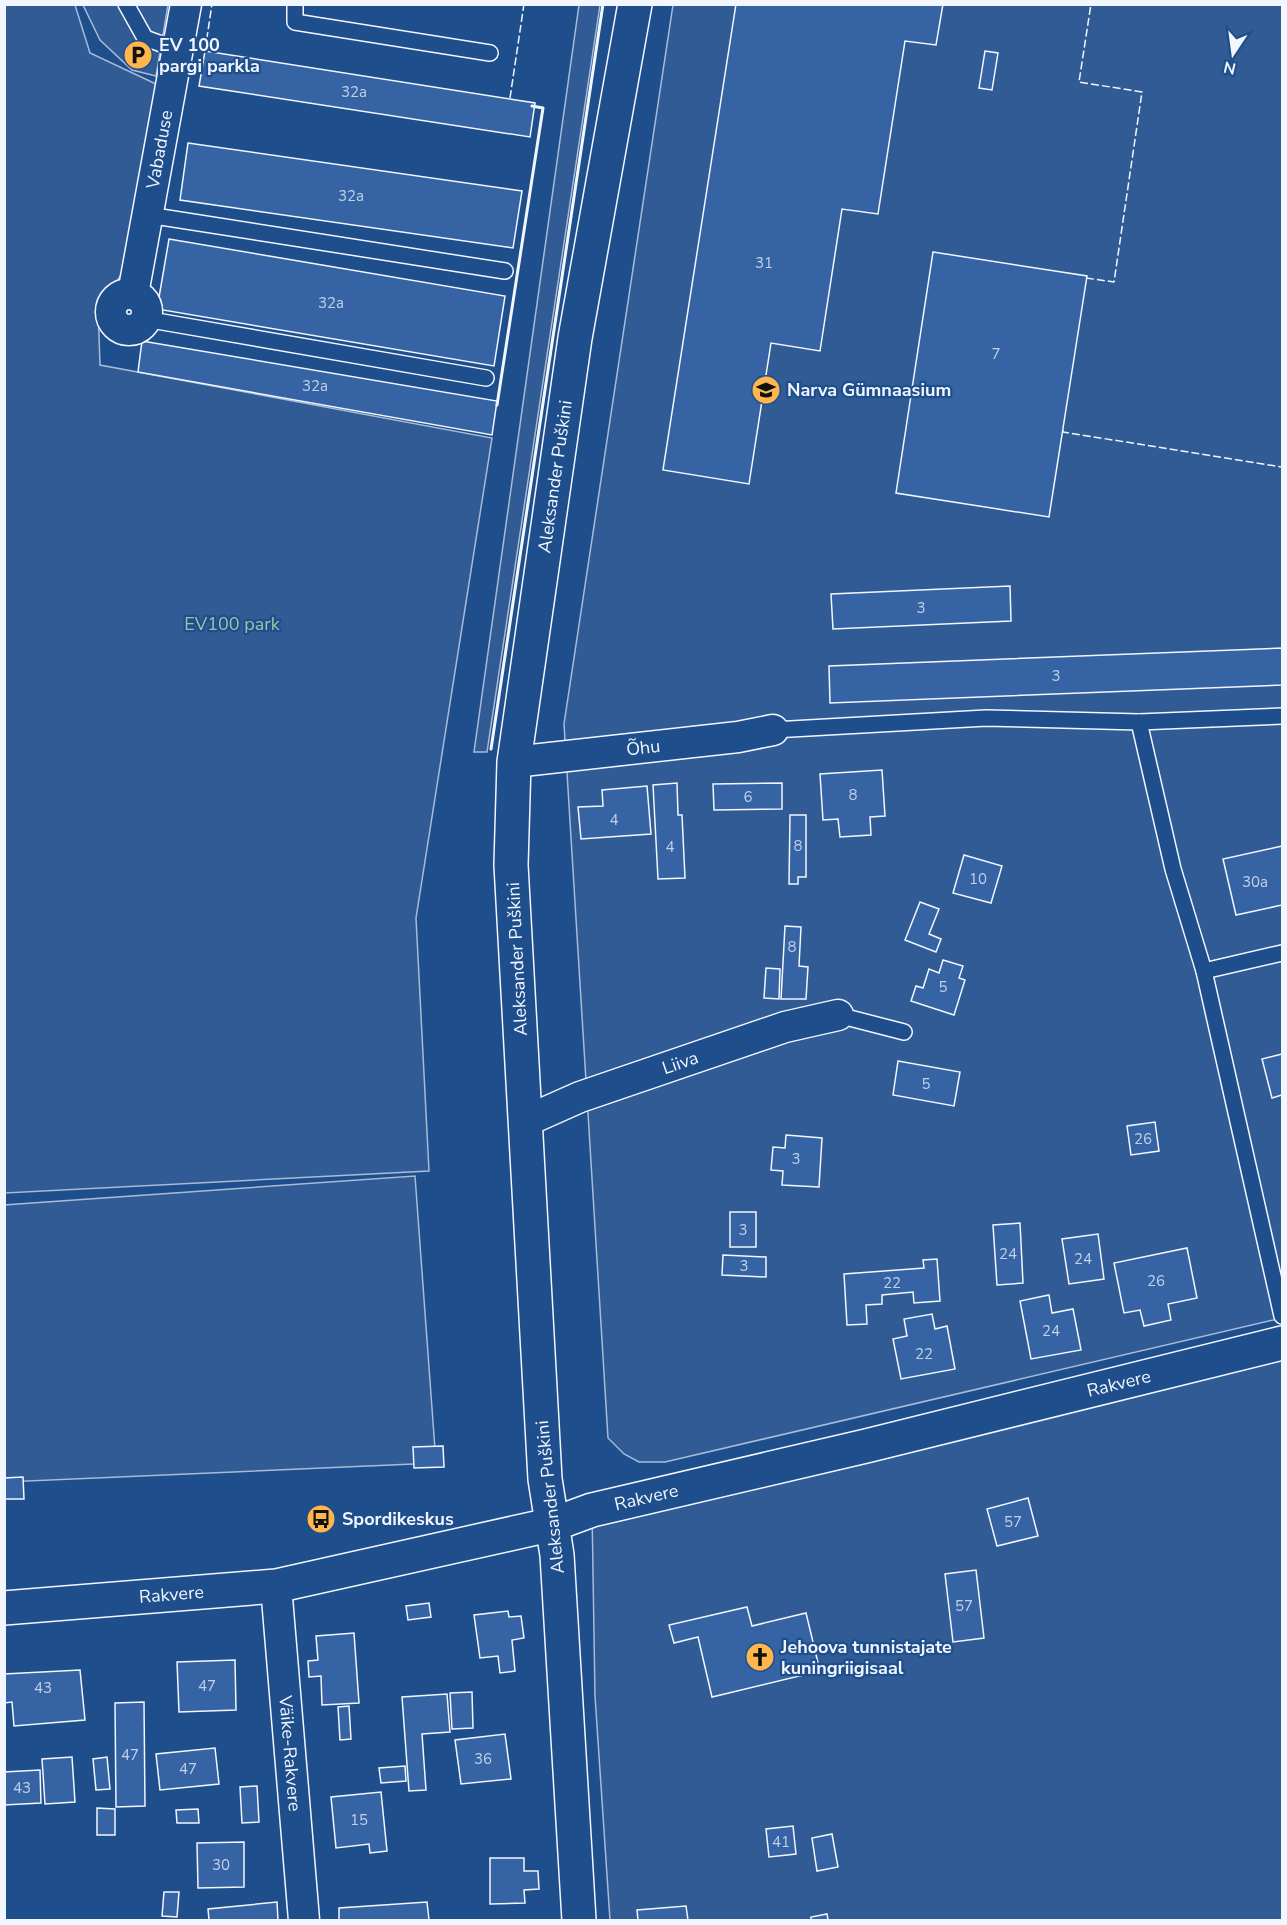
<svg xmlns="http://www.w3.org/2000/svg" width="1287" height="1925" font-family="'Nunito Sans',sans-serif">
  <style>
    .built { fill: #305b95; stroke: #a8bbd7; stroke-width: 1.5 }
    .building { fill: #3563a3; stroke: #f2f6ff; stroke-width: 1.5 }
    .lines { fill: none; stroke-linecap: round; stroke-linejoin: round }
    .lane-casing { stroke: #f2f6ff; stroke-width: 18 }
    .street-casing { stroke: #f2f6ff; stroke-width: 33 }
    .secondary-casing { stroke: #f2f6ff; stroke-width: 36 }
    .lane { stroke: #1f4e8c; stroke-width: 15 }
    .street { stroke: #1f4e8c; stroke-width: 30 }
    .secondary { stroke: #1f4e8c; stroke-width: 33 }
    .fence { stroke: #f2f6ff; stroke-width: 1.5; stroke-dasharray: 8 3; stroke-linecap: butt }
    .wall { stroke: #f2f6ff; stroke-width: 3 }
    .labels { text-anchor: middle; dominant-baseline: central; stroke-width: 4.5; stroke-linejoin: round; paint-order: stroke }
    .number-label { font-size: 15px; fill: #c3d1e8 }
    .poi-label { font-size: 18px; font-weight: bold; fill: #f2f6ff; stroke: #1f4e8c; text-anchor: start }
    .street-label { font-size: 18px; fill: #f2f6ff; stroke: #1f4e8c }
    .park-label { font-size: 18px; fill: #97c8a6; stroke: #1f4e8c }
  </style>
  <rect width="100%" height="100%" fill="#1f4e8c"/>
  <g class="built">
    <polygon points="5,5 75,5 90,53 156,84 125,269 115,284 104,291 98,305 100,365 492,438 416,918 429,1171 5,1193"/>
    <polygon points="83,5 168,5 156,76 132,70 100,40"/>
    <polygon points="579,5 600,5 487,752 474,752"/>
    <polygon points="673,5 1282,5 1282,1318 665,1462 639,1462 624,1454 608,1438 564,724"/>
    <polygon points="415,1176 436,1463 5,1482 4,1205"/>
    <polygon points="1282,1345 1282,1920 610,1920 595,1696 592,1510"/>
  </g>
  <g class="building">
    <polygon points="736,4 943,4 936,45 905,41 878,214 842,209 820,351 771,343 749,484 663,470"/>
    <polygon points="205,51 535,103 530,137 199,86"/>
    <polygon points="985,51 998,53 992,90 979,88"/>
    <polygon points="188,143 522,191 513,248 180,200"/>
    <polygon points="169,239 505,296 494,366 157,309"/>
    <polygon points="933,252 1087,276 1049,517 896,493"/>
    <polygon points="142,341 497,401 492,435 138,372"/>
    <polygon points="1010,586 1011,621 833,629 831,594"/>
    <polygon points="1282,648 1282,685 830,703 829,666"/>
    <polygon points="882,770 885,816 870,817 871,835 840,837 838,819 823,820 820,774"/>
    <polygon points="677,783 678,815 682,815 685,878 658,879 653,785"/>
    <polygon points="782,783 782,809 714,810 713,784"/>
    <polygon points="647,786 651,834 581,839 578,807 603,806 602,790"/>
    <polygon points="790,815 806,815 806,877 798,877 798,884 789,884"/>
    <polygon points="1282,846 1282,905 1236,915 1223,859"/>
    <polygon points="964,855 1002,866 991,903 953,893"/>
    <polygon points="920,902 939,909 929,934 941,939 936,952 905,940"/>
    <polygon points="785,926 801,927 799,966 808,967 806,999 781,999"/>
    <polygon points="943,960 963,966 959,978 965,980 954,1015 911,1001 916,986 923,988 929,969 939,973"/>
    <polygon points="766,968 780,969 779,999 764,998"/>
    <polygon points="1282,1054 1282,1095 1272,1098 1262,1059"/>
    <polygon points="898,1061 960,1072 954,1106 893,1095"/>
    <polygon points="1155,1122 1159,1151 1131,1155 1127,1126"/>
    <polygon points="786,1135 822,1138 819,1187 782,1185 783,1171 771,1170 773,1147 785,1148"/>
    <rect x="730" y="1212" width="26" height="35"/>
    <polygon points="1020,1223 1023,1283 997,1285 993,1225"/>
    <polygon points="1098,1234 1104,1279 1069,1284 1062,1239"/>
    <polygon points="1187,1248 1197,1298 1168,1304 1171,1320 1144,1326 1140,1310 1124,1313 1114,1263"/>
    <polygon points="723,1255 766,1257 766,1277 722,1275"/>
    <polygon points="937,1259 940,1301 914,1303 913,1292 882,1295 882,1304 866,1305 867,1324 847,1325 844,1274 924,1268 923,1260"/>
    <polygon points="1049,1295 1052,1313 1073,1309 1081,1350 1031,1359 1020,1301"/>
    <polygon points="932,1314 935,1329 947,1326 955,1369 901,1379 893,1339 907,1336 904,1319"/>
    <polygon points="443,1446 444,1467 414,1468 413,1447"/>
    <polygon points="23,1477 24,1499 4,1499 4,1478"/>
    <polygon points="1028,1498 1038,1536 997,1546 987,1509"/>
    <polygon points="976,1570 984,1638 953,1642 945,1574"/>
    <polygon points="429,1603 431,1617 408,1620 406,1606"/>
    <polygon points="747,1607 752,1626 806,1613 820,1671 712,1697 698,1637 674,1643 669,1625"/>
    <polygon points="508,1611 509,1617 521,1616 524,1638 512,1640 515,1671 500,1673 498,1656 480,1658 474,1615"/>
    <polygon points="354,1633 359,1703 322,1705 321,1676 309,1677 308,1661 318,1660 316,1636"/>
    <polygon points="235,1660 236,1710 179,1712 177,1662"/>
    <polygon points="80,1670 85,1720 14,1726 12,1702 4,1703 4,1674"/>
    <polygon points="472,1692 473,1728 452,1729 450,1693"/>
    <polygon points="447,1694 450,1732 422,1734 426,1790 409,1791 402,1697"/>
    <polygon points="144,1702 145,1806 116,1807 115,1703"/>
    <polygon points="349,1706 351,1739 340,1740 338,1707"/>
    <polygon points="505,1734 511,1779 461,1784 455,1740"/>
    <polygon points="215,1748 219,1784 160,1790 156,1754"/>
    <polygon points="72,1757 75,1802 45,1804 42,1759"/>
    <polygon points="107,1757 110,1789 96,1790 93,1759"/>
    <polygon points="405,1766 406,1781 381,1783 379,1768"/>
    <polygon points="40,1770 41,1803 4,1805 4,1772"/>
    <polygon points="257,1786 259,1822 242,1823 240,1787"/>
    <polygon points="381,1792 387,1851 370,1853 369,1844 336,1848 331,1797"/>
    <polygon points="97,1808 115,1809 115,1835 97,1835"/>
    <polygon points="198,1809 199,1823 177,1823 176,1810"/>
    <polygon points="793,1826 796,1854 769,1857 766,1829"/>
    <polygon points="832,1834 838,1867 817,1871 812,1838"/>
    <polygon points="244,1842 244,1887 198,1888 197,1843"/>
    <polygon points="490,1858 524,1858 524,1871 538,1871 539,1889 524,1890 525,1903 490,1904"/>
    <polygon points="164,1892 179,1892 177,1917 162,1916"/>
    <polygon points="277,1902 278,1920 209,1920 208,1909"/>
    <polygon points="427,1902 429,1920 339,1920 339,1908"/>
    <polygon points="686,1906 688,1920 638,1920 637,1910"/>
    <polygon points="827,1914 828,1920 811,1920 811,1917"/>
  </g>
  <g class="lines">
    <g class="lane-casing">
      <g id="lane">
        <polyline points="126,4 145,38 178,50"/>
        <polyline points="295,4 295,22 490,53"/>
        <polyline points="148,215 505,271"/>
        <polyline points="145,319 486,378"/>
        <polyline points="1139,722 1173,869 1204,971 1282,1316"/>
        <polyline points="773,730 986,718 1139,722 1282,716"/>
        <polyline points="1204,971 1282,953"/>
        <polyline points="838,1015 904,1032"/>
      </g>
    </g>
    <g class="street-casing">
      <g id="street">
        <circle cx="129" cy="312" r="18"/>
        <path id="s1" d="M133,294L186,4"/>
        <path id="s2" d="M514,762L738,737L773,730"/>
        <path id="s3" d="M526,1121L580,1097L785,1027L838,1015"/>
        <path id="s4" d="M276,1586L304,1920"/>
      </g>
    </g>
    <g class="secondary-casing">
      <g id="secondary">
        <path id="s5" d="M4,1608L276,1586L554,1524L592,1510L866,1446L1282,1343"/>
        <path id="s6" d="M579,1920L557,1555L545,1479L511,865L514,762L575,338L635,4"/>
      </g>
    </g>
    <use href="#lane" class="lane"/>
    <use href="#street" class="street"/>
    <use href="#secondary" class="secondary"/>
    <g class="fence">
      <polyline points="205,51 212,4"/>
      <polyline points="510,98 524,4"/>
      <polyline points="1086,278 1114,282 1142,92 1079,82 1091,4"/>
      <polyline points="1063,430 1063,432 1282,467"/>
    </g>
    <g class="wall">
      <polyline points="497,405 543,108 532,106"/>
      <polyline points="491,749 603,4"/>
    </g>
  </g>
  <defs>
    <g id="parking-disc" transform="scale(1.5)"><circle r="9.5" fill="#ffb74d" stroke="#1f4e8c"/><path d="M-3.5-5.5H1a3.5 3.5 0 0 1 0 7H-1V5.5H-3.5ZM-1-3.4V-.6H.8a1.4 1.4 0 0 0 0-2.8Z" fill="#111"/></g>
    <g id="school-disc" transform="scale(1.5)"><circle r="9.5" fill="#ffb74d" stroke="#1f4e8c"/><path d="M0-5L7-2L0 1L-7-2ZM-4 1L0 2.5L4 1V4Q0 6-4 4Z" fill="#111"/></g>
    <g id="bus-disc" transform="scale(1.5)"><circle r="9.5" fill="#ffb74d" stroke="#1f4e8c"/><path d="M-5-6H5V4H4V6H2V4H-2V6H-4V4H-5ZM-3.5-4V0h7V-4ZM-3.5 1.2v1.5H-2V1.2ZM2 1.2v1.5H3.5V1.2Z" fill="#111"/></g>
    <g id="church-disc" transform="scale(1.5)"><circle r="9.5" fill="#ffb74d" stroke="#1f4e8c"/><path d="M-1.2-6h2.4v3.5h3.3v2.4h-3.3V6h-2.4V-.1h-3.3v-2.4h3.3Z" fill="#111"/></g>
  </defs>
  <g fill-rule="evenodd">
    <use href="#parking-disc" x="138" y="55"/>
    <use href="#school-disc" x="766" y="390"/>
    <use href="#bus-disc" x="321" y="1519"/>
    <use href="#church-disc" x="760" y="1657"/>
  </g>
  <g class="labels">
    <g class="number-label">
      <text x="354" y="92">32a</text>
      <text x="351" y="196">32a</text>
      <text x="764" y="263">31</text>
      <text x="331" y="303">32a</text>
      <text x="996" y="354">7</text>
      <text x="315" y="386">32a</text>
      <text x="921" y="608">3</text>
      <text x="1056" y="676">3</text>
      <text x="853" y="795">8</text>
      <text x="748" y="797">6</text>
      <text x="614" y="820">4</text>
      <text x="798" y="846">8</text>
      <text x="670" y="847">4</text>
      <text x="978" y="879">10</text>
      <text x="1255" y="882">30a</text>
      <text x="792" y="947">8</text>
      <text x="943" y="987">5</text>
      <text x="926" y="1084">5</text>
      <text x="1143" y="1139">26</text>
      <text x="796" y="1159">3</text>
      <text x="743" y="1230">3</text>
      <text x="1008" y="1254">24</text>
      <text x="1083" y="1259">24</text>
      <text x="744" y="1266">3</text>
      <text x="1156" y="1281">26</text>
      <text x="892" y="1283">22</text>
      <text x="1051" y="1331">24</text>
      <text x="924" y="1354">22</text>
      <text x="1013" y="1522">57</text>
      <text x="964" y="1606">57</text>
      <text x="207" y="1686">47</text>
      <text x="43" y="1688">43</text>
      <text x="130" y="1755">47</text>
      <text x="483" y="1759">36</text>
      <text x="188" y="1769">47</text>
      <text x="22" y="1788">43</text>
      <text x="359" y="1820">15</text>
      <text x="781" y="1842">41</text>
      <text x="221" y="1865">30</text>
    </g>
    <g class="poi-label">
      <text x="159" y="45">EV 100<tspan x="159" dy="21">pargi parkla</tspan></text>
      <text x="787" y="390">Narva Gümnaasium</text>
      <text x="342" y="1519">Spordikeskus</text>
      <text x="781" y="1647">Jehoova tunnistajate<tspan x="781" dy="21">kuningriigisaal</tspan></text>
    </g>
    <g class="street-label">
      <text stroke="none"><textPath href="#s1" startOffset="147">Vabaduse</textPath></text>
      <text stroke="none"><textPath href="#s6" startOffset="1449">Aleksander Puškini</textPath></text>
      <text stroke="none"><textPath href="#s2" startOffset="130">Õhu</textPath></text>
      <text transform="translate(517 959) rotate(-93)">Aleksander Puškini</text>
      <text stroke="none"><textPath href="#s3" startOffset="165">Liiva</textPath></text>
      <text stroke="none"><textPath href="#s5" startOffset="1140">Rakvere</textPath></text>
      <text transform="translate(550 1497) rotate(-96)">Aleksander Puškini</text>
      <text stroke="none"><textPath href="#s5" startOffset="654">Rakvere</textPath></text>
      <text stroke="none"><textPath href="#s5" startOffset="168">Rakvere</textPath></text>
      <text stroke="none"><textPath href="#s4" startOffset="168">Väike-Rakvere</textPath></text>
    </g>
    <g class="park-label">
      <text x="232" y="624">EV100 park</text>
    </g>
  </g>
  <rect width="1287" height="1925" fill="none" stroke="#f2f6ff" stroke-width="12"/>
  <g transform="translate(1233 54) rotate(193)" stroke="#1f4e8c" stroke-width="4.5" paint-order="stroke">
  <path d="M0-4.5L10 22L0 15L-10 22Z" fill="#f2f6ff"/>
  <text y="-9" font-size="16" font-weight="bold" text-anchor="middle" fill="#f2f6ff">N</text>
  </g>
</svg>
